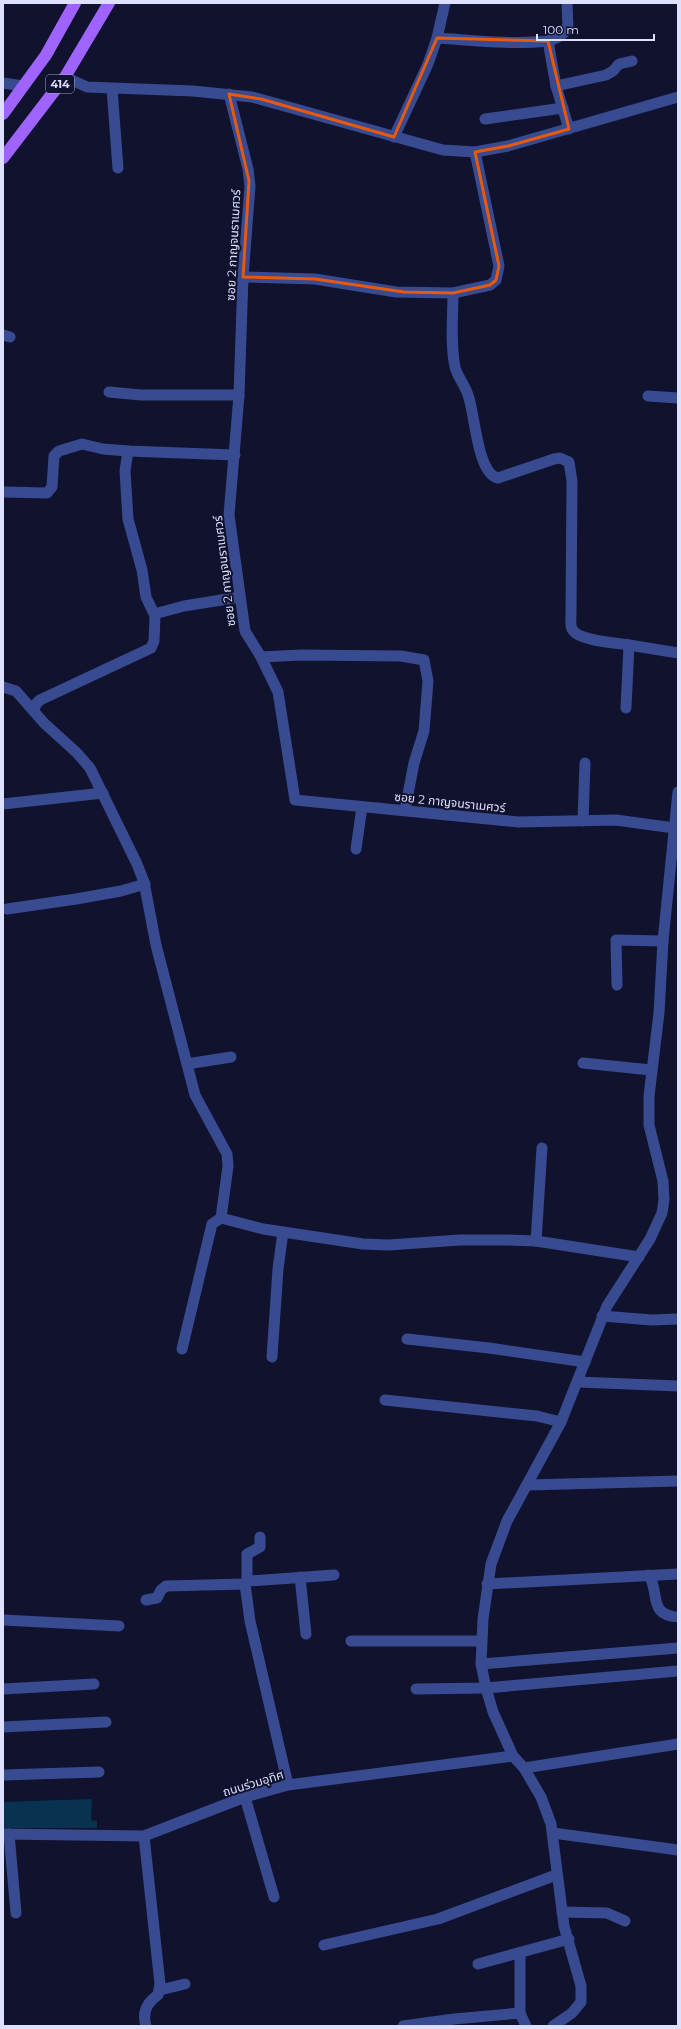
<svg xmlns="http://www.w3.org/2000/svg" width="681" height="2029" font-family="Montserrat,'Noto Sans Thai',sans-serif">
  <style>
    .water { fill: #073350 }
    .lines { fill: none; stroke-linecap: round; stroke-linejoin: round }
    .minor { stroke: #384a90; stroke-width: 11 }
    .major { stroke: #9f64ff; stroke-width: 12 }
    .marked { fill: none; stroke: #e8590c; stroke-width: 3; stroke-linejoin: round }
    .labels { text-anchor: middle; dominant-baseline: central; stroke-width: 4; stroke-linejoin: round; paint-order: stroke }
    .shield { fill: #10122e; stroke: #a0a3c0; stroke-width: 1 }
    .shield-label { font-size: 11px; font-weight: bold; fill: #dde1ff }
    .street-label { font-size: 12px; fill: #dde1ff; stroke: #10122e }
  </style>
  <rect width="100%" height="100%" fill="#10122e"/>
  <polygon class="water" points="92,1799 91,1820 97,1821 97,1828 3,1828 3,1802"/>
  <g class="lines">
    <g class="minor">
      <path d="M437,38C471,40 513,45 547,41C554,40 563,35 568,29L567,3"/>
      <polyline points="548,41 556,86 569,129"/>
      <polyline points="65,77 87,87 193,91 252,97 443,150 475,152 508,146 678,97"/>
      <polyline points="3,83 23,86"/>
      <polyline points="556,86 606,75 613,71 619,64 632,61"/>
      <polyline points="112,89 118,168"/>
      <polyline points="229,94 248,169 250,186 243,277 239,395 229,515 245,631 261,657 278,692 295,800 519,822 616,820 674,828"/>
      <polyline points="485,119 563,108"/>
      <polyline points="394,137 428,64 437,38 445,3"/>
      <polyline points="243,277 315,279 396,292 453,293 490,285 496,280 499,266 475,152"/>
      <path d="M453,293C453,317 450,343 455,367C457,376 465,385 468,395C475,413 477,474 498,478L554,459L560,458L569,462L572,481L571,614C571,619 570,625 572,629C578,641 617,643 629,645"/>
      <polyline points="3,335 10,337"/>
      <polyline points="109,392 141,395 239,395"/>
      <polyline points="648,396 678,398"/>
      <polyline points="128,451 125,471 128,519 142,570 146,597 155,616"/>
      <polyline points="3,492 47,493 52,487 54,456 59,451 82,444 103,449 128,451 235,455"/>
      <polyline points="261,657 301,655 401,656 424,660 428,681 424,731 414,763 405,810"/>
      <polyline points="3,687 16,691 44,723 77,753 90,768 137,864 144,882 156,945 195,1095 227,1154 228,1166 221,1218 263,1229 363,1244 389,1245 460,1240 507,1240 536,1241 639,1257"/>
      <polyline points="626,708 629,645 678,653"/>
      <polyline points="34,711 36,704 40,700 151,648 154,641 155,616 158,613 184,606 240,597"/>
      <polyline points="3,804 103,793"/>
      <polyline points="583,821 585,763"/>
      <polyline points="356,849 362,807"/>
      <polyline points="7,909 76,899 121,891 145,884"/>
      <polyline points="617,985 616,940 663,941"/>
      <polyline points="583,1063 651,1070"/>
      <polyline points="187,1064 231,1057"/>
      <polyline points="536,1241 542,1148"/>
      <polyline points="602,1316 652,1320 678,1319"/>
      <polyline points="407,1339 489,1348 585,1362"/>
      <polyline points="182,1349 212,1224 221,1218"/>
      <polyline points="272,1357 278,1269 283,1232"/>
      <polyline points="578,1382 678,1386"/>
      <polyline points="385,1400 537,1416 561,1422"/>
      <polyline points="527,1485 678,1481"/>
      <path d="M649,1575C660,1594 648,1615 678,1617"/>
      <polyline points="300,1577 306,1634"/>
      <polyline points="247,1581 247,1554 260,1547 260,1537"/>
      <polyline points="487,1584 678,1574"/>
      <polyline points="146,1600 157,1598 161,1590 166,1586 245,1584"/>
      <polyline points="3,1620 119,1626"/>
      <polyline points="351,1641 481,1641"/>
      <polyline points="481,1664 678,1648"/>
      <polyline points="3,1689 94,1684"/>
      <polyline points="416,1689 486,1688 678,1671"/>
      <polyline points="3,1727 106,1722"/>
      <polyline points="524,1768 678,1744"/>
      <polyline points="3,1775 99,1772"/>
      <polyline points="288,1785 250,1621 245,1584 249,1581 334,1575"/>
      <polyline points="245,1797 274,1897"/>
      <polyline points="553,1833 678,1850"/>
      <polyline points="3,1834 144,1836 245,1797 288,1785 513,1756"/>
      <polyline points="9,1834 16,1913"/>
      <path d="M144,1836L160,1984L158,1995C146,2003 142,2013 146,2026"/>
      <polyline points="562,1912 607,1913 625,1921"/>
      <polyline points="324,1945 438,1919 556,1875"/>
      <polyline points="520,1953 520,2013"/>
      <polyline points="478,1964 569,1939"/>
      <polyline points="160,1990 185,1984"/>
      <polyline points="403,2026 454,2019 520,2013 526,2026"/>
      <polyline points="553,2026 572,2013 581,2002 581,1986 564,1926 551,1824 541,1797 524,1768 513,1756 493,1712 486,1688 481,1664 483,1619 491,1564 507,1521 561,1422 607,1306 650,1239 662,1213 664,1200 663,1181 649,1125 649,1096 659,1013 663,941 678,792"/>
    </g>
    <g class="major">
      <polyline points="3,114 46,55 75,3"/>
      <polyline points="3,158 65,77 109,3"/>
    </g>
  </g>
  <path class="marked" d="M437,38L548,41L569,129L508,146L475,152L499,266L496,280L490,285L453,293L404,292L315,279L243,277L249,181L229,94L261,99L394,137Z"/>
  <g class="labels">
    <rect class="shield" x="46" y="75" width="28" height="18" rx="3"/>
    <g class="shield-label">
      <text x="60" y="84">414</text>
    </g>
    <g class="street-label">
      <text transform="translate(233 245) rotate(-87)">ซอย 2 กาญจนราเมศวร์</text>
      <text transform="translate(224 571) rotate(-97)">ซอย 2 กาญจนราเมศวร์</text>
      <text transform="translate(450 802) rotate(6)">ซอย 2 กาญจนราเมศวร์</text>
      <text transform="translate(253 1783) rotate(-17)">ถนนร่วมอุทิศ</text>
    </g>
  </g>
  <rect width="681" height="2029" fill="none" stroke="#dde1ff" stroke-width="8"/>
  <path d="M537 34v6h117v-6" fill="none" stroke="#dde1ff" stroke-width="2"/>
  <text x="543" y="34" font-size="12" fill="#dde1ff" stroke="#10122e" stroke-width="3" paint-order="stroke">100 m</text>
</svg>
